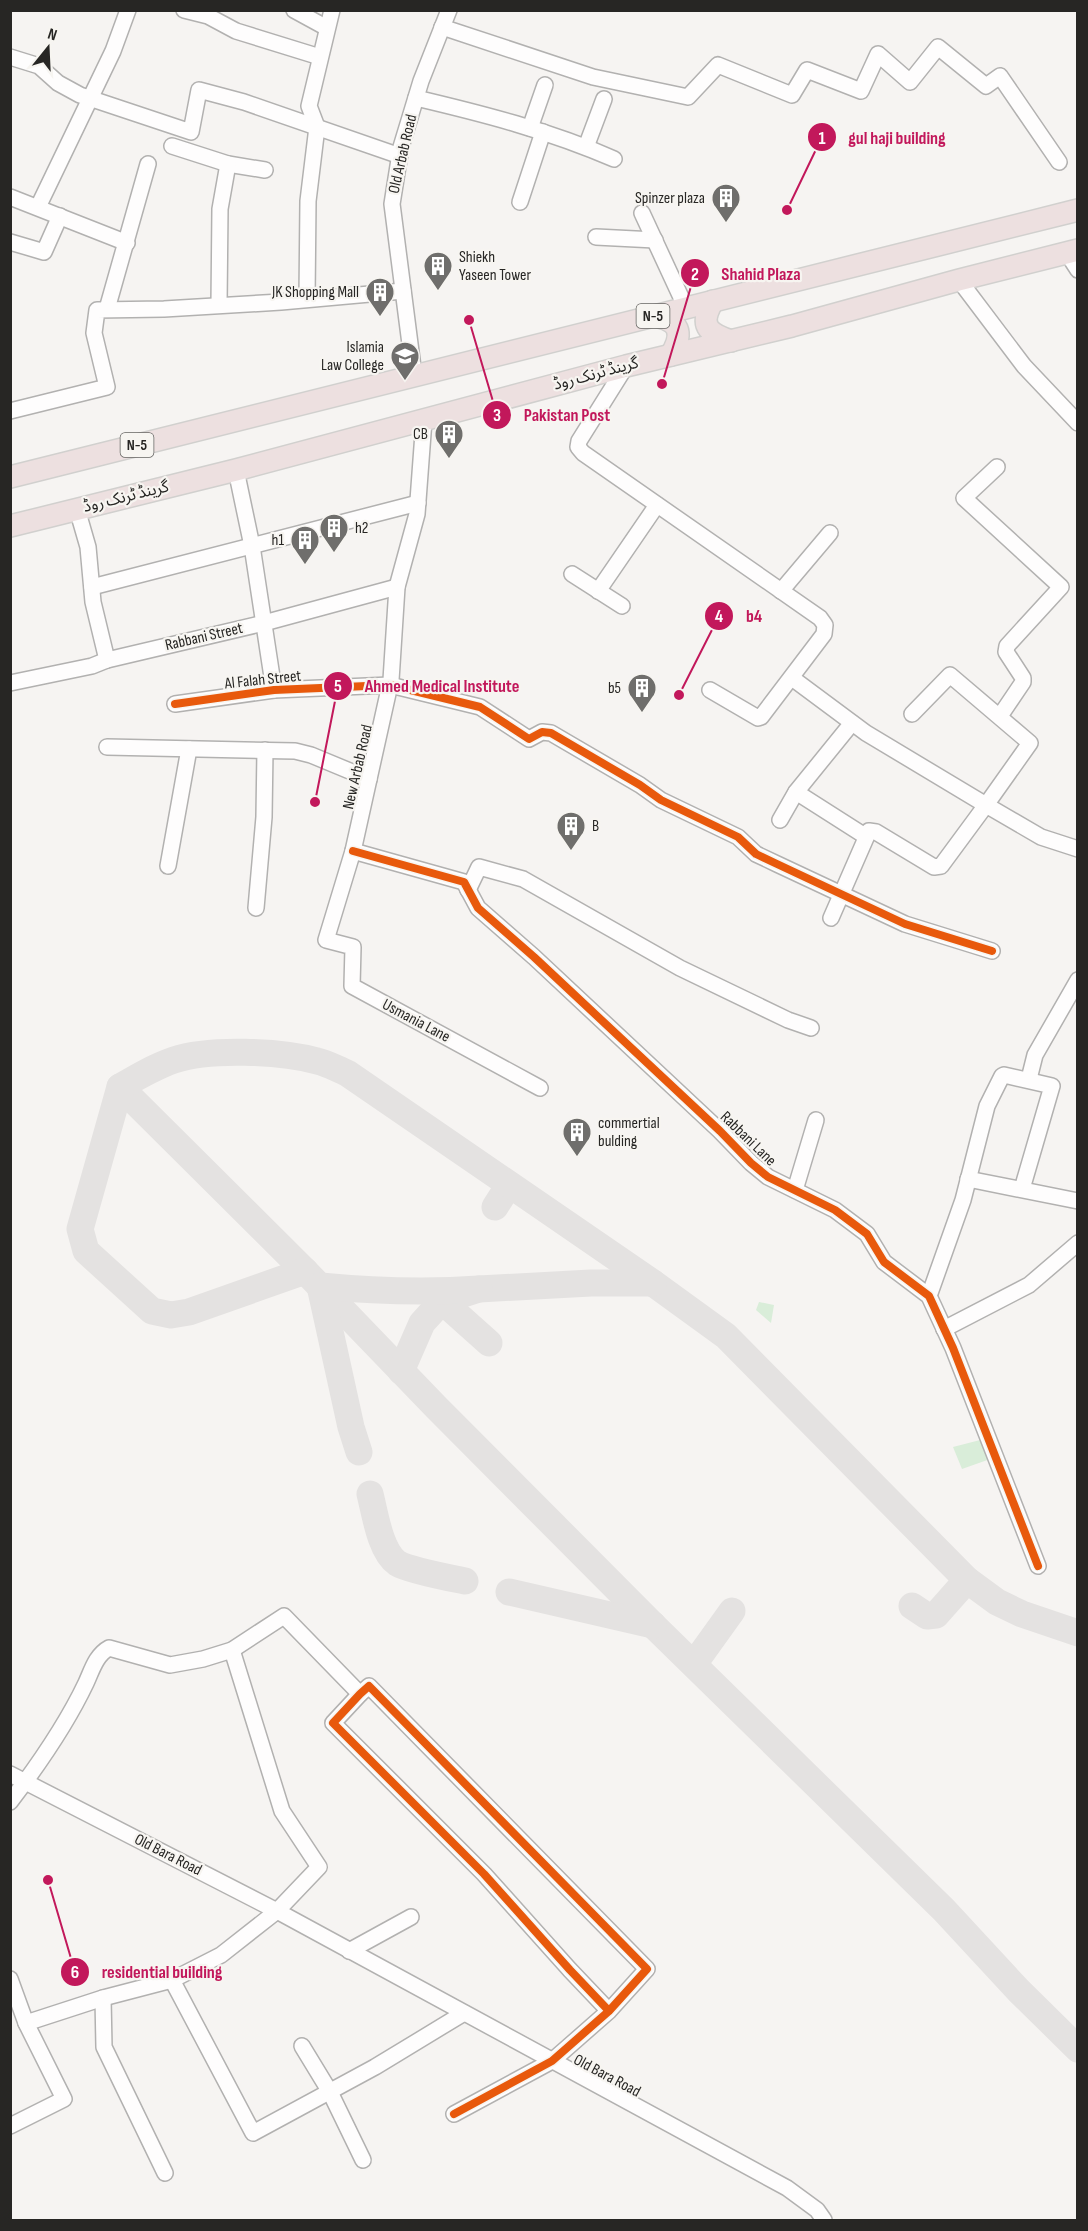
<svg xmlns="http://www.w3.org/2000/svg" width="1088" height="2231" font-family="'Sofia Sans Condensed','Noto Sans Arabic',sans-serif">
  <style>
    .green { fill: #d9edd9 }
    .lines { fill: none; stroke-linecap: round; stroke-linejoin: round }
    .taxiway { stroke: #e4e2e1; stroke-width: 27 }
    .minor-casing { stroke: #b2b1b0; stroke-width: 18 }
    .highway-casing { stroke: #d1d0ce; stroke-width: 24 }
    .minor { stroke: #fefdfd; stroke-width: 15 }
    .highway { stroke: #ede0e0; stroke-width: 21 }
    .cycleway-casing { stroke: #f7f5f1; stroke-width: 11 }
    .cycleway { stroke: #e8590c; stroke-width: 8 }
    .labels { text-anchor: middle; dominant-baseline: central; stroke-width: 4.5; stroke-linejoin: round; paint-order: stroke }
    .shield { fill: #f7f5f1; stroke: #656462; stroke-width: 1.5 }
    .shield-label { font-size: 15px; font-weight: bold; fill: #272624 }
    .street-label { font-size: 16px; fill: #272624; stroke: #f7f5f1 }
    .poi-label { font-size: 16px; fill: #272624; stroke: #f7f5f1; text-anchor: end }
    .leader { fill: none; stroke: #c2185b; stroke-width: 2 }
    .callout-dot { fill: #c2185b; stroke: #f7f5f1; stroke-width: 2 }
    .mark-label { font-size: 18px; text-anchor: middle; font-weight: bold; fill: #fff }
    .callout-label { font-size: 18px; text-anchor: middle; font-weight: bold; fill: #c2185b; stroke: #f7f5f1; stroke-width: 4.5; stroke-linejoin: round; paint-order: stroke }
  </style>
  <rect width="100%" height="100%" fill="#f6f4f2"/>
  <g class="green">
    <polygon points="759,1302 774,1305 771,1323 756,1310"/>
    <polygon points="984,1439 993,1458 962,1469 953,1447"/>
  </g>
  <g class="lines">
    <g class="taxiway">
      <polyline points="120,1087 305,1271 436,1407 653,1625 944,1910 1019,1991 1078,2049"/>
      <polyline points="495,1207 509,1185"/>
      <path d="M305,1271L189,1312L171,1315L152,1311L86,1251L80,1229L120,1087C137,1077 154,1067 174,1060C209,1048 281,1051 317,1061C327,1063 337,1069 347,1073L653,1283L726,1336L967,1580L997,1602L1022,1614L1078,1633"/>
      <polyline points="442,1301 489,1343"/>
      <polyline points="401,1371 422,1323 442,1301 479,1289 591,1283 653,1283"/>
      <path d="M359,1452L351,1427L320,1286C373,1291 426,1293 479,1289"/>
      <path d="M370,1494C375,1513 380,1551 397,1563C408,1570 450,1578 465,1581"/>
      <polyline points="509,1592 653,1625"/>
      <polyline points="912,1606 927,1616 936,1615 967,1580"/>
      <polyline points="694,1664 732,1611"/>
    </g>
    <g class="minor-casing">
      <g id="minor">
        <polyline points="184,10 208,16 236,31 320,57"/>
        <polyline points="294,10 327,28"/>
        <polyline points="442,27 593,77 688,97 718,65 792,95 807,70 861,91 878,54 910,82 938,47 986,86 1000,76 1059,162"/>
        <polyline points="10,57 39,66 58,83 80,95 191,132 199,90 244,102 400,156"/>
        <path d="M416,98C484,114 550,131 614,159"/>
        <polyline points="530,128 545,85"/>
        <polyline points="172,146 228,164 265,170"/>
        <polyline points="586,147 604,99"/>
        <polyline points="10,197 127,243"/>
        <polyline points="520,202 543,132"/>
        <polyline points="38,207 113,51 128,10"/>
        <polyline points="642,213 686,308"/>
        <polyline points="596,237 655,240"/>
        <polyline points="10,242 44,252 60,216"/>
        <polyline points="1067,253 1078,270"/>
        <polyline points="959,280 1024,366 1078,423"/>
        <polyline points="307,299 308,201 317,127 309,106 332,10"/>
        <polyline points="219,305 220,209 228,164"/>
        <polyline points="107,309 148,164"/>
        <polyline points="626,366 579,441 578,447 583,453 820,618 825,625 824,634 761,717 758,718 710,690"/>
        <polyline points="414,375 392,204 401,147 421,81 449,10"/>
        <polyline points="10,411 107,387 94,333 97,310 164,309 281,302 403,291"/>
        <polyline points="424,420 417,514 397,587 391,680 353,851 326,940 353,947 352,986 540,1088"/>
        <polyline points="997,467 964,498 1061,587 1007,646 1006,652 1023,678 1023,682 1000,716"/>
        <polyline points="236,470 252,546 274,690"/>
        <polyline points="77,509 88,547 93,602 107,660"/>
        <polyline points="572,574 622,606"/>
        <polyline points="92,587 418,503"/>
        <polyline points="598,591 657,505"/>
        <polyline points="781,591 830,533"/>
        <polyline points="792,678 866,733 986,805 1030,743 950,675 912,714"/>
        <polyline points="10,683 92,666 107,660 264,623 397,587"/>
        <polyline points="175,704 274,690 390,685 480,707 529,739 542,732 551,733 640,785 661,800 738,837 756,854 777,864 905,924 992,951"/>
        <polyline points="107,747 295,751 311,755 369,779"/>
        <polyline points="796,792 865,836"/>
        <polyline points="780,820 796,792 852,723"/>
        <polyline points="353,851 464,882 478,908 534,957 720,1131 751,1163 768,1177 835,1210 867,1234 884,1262 929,1296 953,1348 1038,1566"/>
        <polyline points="168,866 189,749"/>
        <polyline points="468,890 479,867 523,879 680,968 788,1020 811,1028"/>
        <polyline points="256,908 264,817 265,750"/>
        <polyline points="831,918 869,831 876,832 934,867 941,866 986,805 1041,837 1078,849"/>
        <polyline points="1029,1079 1035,1055 1078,980"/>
        <polyline points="968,1179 1078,1201"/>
        <polyline points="795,1190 816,1120"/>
        <polyline points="929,1296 963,1200 987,1106 1002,1076 1004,1075 1052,1086 1022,1189"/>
        <polyline points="944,1329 1029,1285 1078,1243"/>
        <polyline points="10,1774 277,1911 787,2188 817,2210 824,2220"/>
        <path d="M10,1802C36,1768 68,1721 86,1683C92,1670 96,1655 109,1648L170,1665L203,1659L232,1650L284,1616L360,1694"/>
        <polyline points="349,1951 411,1917"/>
        <polyline points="10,1979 26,2023 64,2099 10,2126"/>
        <polyline points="172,1980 253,2133 375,2067 464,2013"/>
        <polyline points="103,1998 104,2047 165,2173"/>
        <polyline points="26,2023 103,1998 172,1980 221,1955 277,1911 319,1867 282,1811 232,1650"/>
        <polyline points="302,2046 330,2092 363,2160"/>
        <polyline points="454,2114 552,2061 609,2011 647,1969 369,1686 360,1694 333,1723 484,1874 570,1970 609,2011"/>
      </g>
    </g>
    <g class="highway-casing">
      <g id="highway">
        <path d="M713,301C699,325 707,333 731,341"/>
        <path d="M653,316C680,320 684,333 671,355"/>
        <polyline points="10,477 1078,210"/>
        <polyline points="10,526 236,470 626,366 792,326 959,280 1078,250"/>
      </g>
    </g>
    <use href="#minor" class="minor"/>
    <use href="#highway" class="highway"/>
    <g class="cycleway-casing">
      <g id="cycleway">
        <polyline points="175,704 274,690 390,685 480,707 529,739 542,732 551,733 640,785 661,800 738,837 756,854 777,864 905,924 992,951"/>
        <polyline points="353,851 464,882 478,908 534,957 720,1131 751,1163 768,1177 835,1210 867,1234 884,1262 929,1296 953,1348 1038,1566"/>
        <polyline points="454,2114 552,2061 609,2011 647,1969 369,1686 360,1694 333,1723 484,1874 570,1970 609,2011"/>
      </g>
    </g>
    <use href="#cycleway" class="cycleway"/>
  </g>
  <defs>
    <g id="building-pin" transform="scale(1.5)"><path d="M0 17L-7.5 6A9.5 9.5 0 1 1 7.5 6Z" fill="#6f6e6c" stroke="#f7f5f1"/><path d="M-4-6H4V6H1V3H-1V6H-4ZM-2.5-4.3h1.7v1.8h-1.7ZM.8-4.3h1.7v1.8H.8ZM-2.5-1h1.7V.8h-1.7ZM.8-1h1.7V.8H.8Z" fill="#fff"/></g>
    <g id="university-pin" transform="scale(1.5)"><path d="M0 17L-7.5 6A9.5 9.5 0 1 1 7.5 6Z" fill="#6f6e6c" stroke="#f7f5f1"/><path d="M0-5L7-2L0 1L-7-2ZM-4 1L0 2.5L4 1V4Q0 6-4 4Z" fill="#fff"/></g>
  </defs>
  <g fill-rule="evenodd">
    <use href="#building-pin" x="726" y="198"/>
    <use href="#building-pin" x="438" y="266"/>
    <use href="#building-pin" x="380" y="292"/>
    <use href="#university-pin" x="405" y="356"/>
    <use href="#building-pin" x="449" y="434"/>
    <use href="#building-pin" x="334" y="528"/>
    <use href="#building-pin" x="305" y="540"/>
    <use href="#building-pin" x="642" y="688"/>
    <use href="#building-pin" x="571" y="826"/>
    <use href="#building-pin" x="577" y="1132"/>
  </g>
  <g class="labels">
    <g class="shield">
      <rect x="636.5" y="304" width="33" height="24" rx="4.5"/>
      <rect x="120.5" y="433" width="33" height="24" rx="4.5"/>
    </g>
    <g class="shield-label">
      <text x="653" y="316">N-5</text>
      <text x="137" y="445">N-5</text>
    </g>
    <g class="street-label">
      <text transform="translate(403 154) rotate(-77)">Old Arbab Road</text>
      <text transform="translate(596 374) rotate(-15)">گرینڈ ٹرنک روڈ</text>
      <text transform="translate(126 497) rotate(-14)">گرینڈ ٹرنک روڈ</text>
      <text transform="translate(204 637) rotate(-13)">Rabbani Street</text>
      <text transform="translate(263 680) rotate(-6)">Al Falah Street</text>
      <text transform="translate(358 767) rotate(-77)">New Arbab Road</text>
      <text transform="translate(416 1021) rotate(28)">Usmania Lane</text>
      <text transform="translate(748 1139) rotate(44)">Rabbani Lane</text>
      <text transform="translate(168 1855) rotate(27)">Old Bara Road</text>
      <text transform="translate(607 2076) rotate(28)">Old Bara Road</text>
    </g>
    <g class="poi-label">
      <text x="705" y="198">Spinzer plaza</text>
      <text x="459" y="257" text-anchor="start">Shiekh<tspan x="459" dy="18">Yaseen Tower</tspan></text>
      <text x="359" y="292">JK Shopping Mall</text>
      <text x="384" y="347">Islamia<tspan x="384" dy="18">Law College</tspan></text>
      <text x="428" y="434">CB</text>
      <text x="355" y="528" text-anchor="start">h2</text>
      <text x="284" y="540">h1</text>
      <text x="621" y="688">b5</text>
      <text x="592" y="826" text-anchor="start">B</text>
      <text x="598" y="1123" text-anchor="start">commertial<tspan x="598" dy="18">bulding</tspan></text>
    </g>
  </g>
  <path class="leader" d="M787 210L822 137M662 384L695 273M469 320L497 415M679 695L719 616M315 802L338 686M48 1880L75 1972"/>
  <g class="callout-dot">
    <circle cx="787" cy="210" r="6"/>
    <circle cx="662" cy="384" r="6"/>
    <circle cx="469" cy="320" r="6"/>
    <circle cx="679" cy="695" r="6"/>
    <circle cx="315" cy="802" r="6"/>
    <circle cx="48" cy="1880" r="6"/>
    <circle cx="822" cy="137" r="15"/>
    <circle cx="695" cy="273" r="15"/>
    <circle cx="497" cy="415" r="15"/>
    <circle cx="719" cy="616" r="15"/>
    <circle cx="338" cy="686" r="15"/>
    <circle cx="75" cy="1972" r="15"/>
  </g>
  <g class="mark-label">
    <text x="822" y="144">1</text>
    <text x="695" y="280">2</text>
    <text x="497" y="421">3</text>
    <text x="719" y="622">4</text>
    <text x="338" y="692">5</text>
    <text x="75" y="1978">6</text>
  </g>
  <g class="callout-label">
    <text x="897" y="144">gul haji building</text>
    <text x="761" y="280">Shahid Plaza</text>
    <text x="567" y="421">Pakistan Post</text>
    <text x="754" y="622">b4</text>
    <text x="442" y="692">Ahmed Medical Institute</text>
    <text x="162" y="1978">residential building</text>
  </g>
  <rect width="1088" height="2231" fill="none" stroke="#272624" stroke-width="24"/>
  <g transform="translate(48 48) rotate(18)" stroke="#f7f5f1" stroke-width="4.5" paint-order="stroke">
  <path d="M0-4.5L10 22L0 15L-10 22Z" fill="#272624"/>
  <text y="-9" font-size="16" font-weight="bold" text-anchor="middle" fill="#272624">N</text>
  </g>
</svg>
